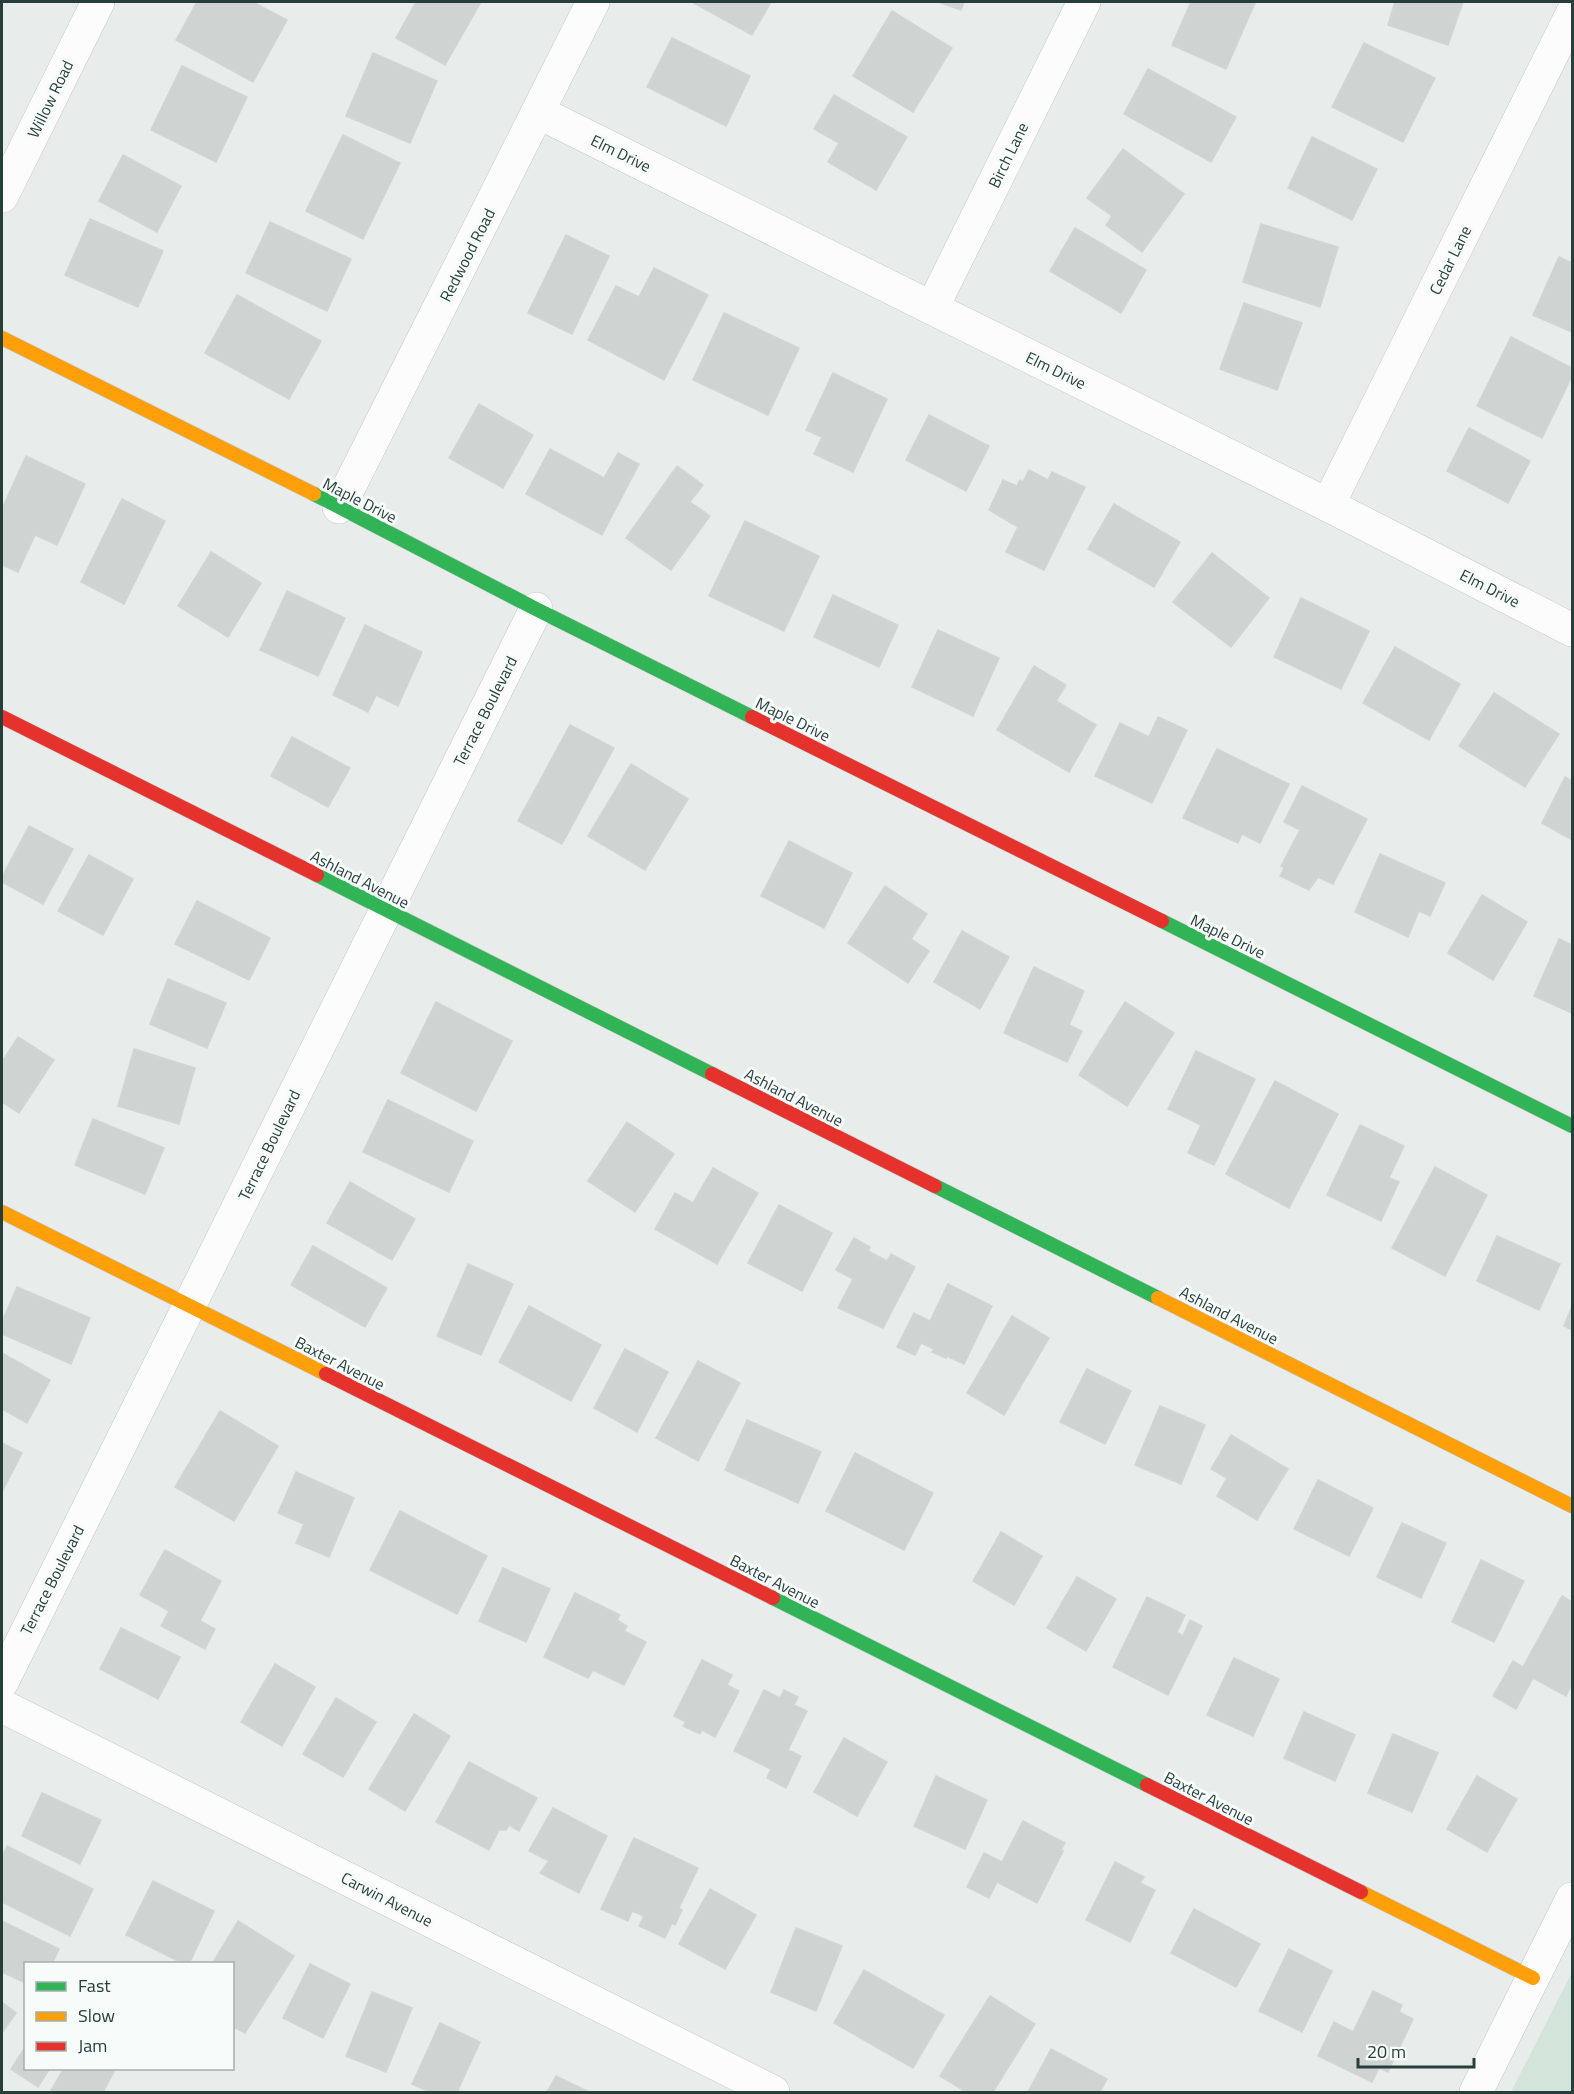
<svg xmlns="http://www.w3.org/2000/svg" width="1574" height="2094" font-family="'Titillium Web',sans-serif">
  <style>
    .green { fill: #d3e4da }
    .building { fill: #cfd4d2; stroke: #d1d5d3; stroke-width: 1.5 }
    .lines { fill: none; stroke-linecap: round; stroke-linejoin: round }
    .street-casing { stroke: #c5c9c8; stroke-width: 34 }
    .fast-casing { stroke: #c2c8c6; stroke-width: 15 }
    .slow-casing { stroke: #c2c8c6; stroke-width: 15 }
    .jam-casing { stroke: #c2c8c6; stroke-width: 15 }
    .street { stroke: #fcfcfc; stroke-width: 33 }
    .fast { stroke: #30b455; stroke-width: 14 }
    .slow { stroke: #ff9f0a; stroke-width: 14 }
    .jam { stroke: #e5322d; stroke-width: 14 }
    .labels { text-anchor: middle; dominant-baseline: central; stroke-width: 6; stroke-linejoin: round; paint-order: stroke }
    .street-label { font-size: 16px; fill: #263f3b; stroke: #f7fbf9 }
  </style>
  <rect width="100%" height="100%" fill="#e8ecea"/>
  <polygon class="green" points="1572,1972 1572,2092 1511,2092"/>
  <g class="building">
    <polygon points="197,2 253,2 287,20 253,82 176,40"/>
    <polygon points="416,2 481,2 445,65 396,38"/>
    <polygon points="692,2 771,2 752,35"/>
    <polygon points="938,2 964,2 961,10"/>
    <polygon points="1191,2 1251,2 1255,3 1226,69 1172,45"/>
    <polygon points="1395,2 1463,2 1448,45 1388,25"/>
    <polygon points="892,11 952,48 913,112 853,76"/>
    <polygon points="672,38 750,76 726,126 647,87"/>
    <polygon points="1364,43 1435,78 1403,142 1332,107"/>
    <polygon points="373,53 437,81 410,143 346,116"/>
    <polygon points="182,66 247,97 216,162 151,130"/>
    <polygon points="1148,69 1236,117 1211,162 1124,114"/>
    <polygon points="834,95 907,137 876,190 828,162 839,143 814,129"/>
    <polygon points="343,135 400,163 363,239 306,211"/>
    <polygon points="1312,137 1377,169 1352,220 1288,188"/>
    <polygon points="1123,149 1184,194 1142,252 1106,225 1112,216 1087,198"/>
    <polygon points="123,155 181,186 157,232 99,201"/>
    <polygon points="90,219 163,251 138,307 65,275"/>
    <polygon points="270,222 351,259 327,311 246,273"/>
    <polygon points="1261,224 1338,247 1320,307 1243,282"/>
    <polygon points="1075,228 1146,270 1121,313 1050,271"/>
    <polygon points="566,235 609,256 572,334 528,313"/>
    <polygon points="1559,257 1572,263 1572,332 1533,315"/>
    <polygon points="654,268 708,295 664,380 588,340 616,286 639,297"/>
    <polygon points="237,295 321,341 289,399 205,353"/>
    <polygon points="1244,303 1302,323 1277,390 1220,369"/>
    <polygon points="724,313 799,348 768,415 693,380"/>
    <polygon points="1511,337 1572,368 1572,376 1542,438 1477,406"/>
    <polygon points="833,373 887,399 853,472 814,454 822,437 806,430"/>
    <polygon points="479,404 533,435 503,488 449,458"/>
    <polygon points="929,415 989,446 966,491 906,460"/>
    <polygon points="1469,428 1530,461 1508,503 1447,471"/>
    <polygon points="550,449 604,478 618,453 639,464 602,535 526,494"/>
    <polygon points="26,456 85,484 57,545 35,535 18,572 2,565 2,509"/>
    <polygon points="677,466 703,485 690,502 710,516 671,570 626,538"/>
    <polygon points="1029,470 1048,480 1052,472 1085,487 1044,570 1006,552 1018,527 989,510 1003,480 1017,486 1020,480 1023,482"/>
    <polygon points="122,499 165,521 124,604 81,582"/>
    <polygon points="1114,504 1180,542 1154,587 1088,549"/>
    <polygon points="745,521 819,556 784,631 709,596"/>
    <polygon points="211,552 261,583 228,637 178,606"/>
    <polygon points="1212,553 1269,598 1231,647 1173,602"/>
    <polygon points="287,591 345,618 318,676 260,650"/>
    <polygon points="833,595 898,625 879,667 814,637"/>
    <polygon points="1301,598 1369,631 1341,689 1274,657"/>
    <polygon points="365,625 422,652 398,706 376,695 368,712 333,695"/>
    <polygon points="938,630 999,658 973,716 912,687"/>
    <polygon points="1395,647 1460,684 1429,740 1363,703"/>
    <polygon points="1034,666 1066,685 1056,701 1096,725 1069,772 997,730"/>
    <polygon points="1494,693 1559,734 1525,787 1459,746"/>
    <polygon points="1158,717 1187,730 1152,803 1095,776 1120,723 1149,737"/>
    <polygon points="570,725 614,748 562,844 518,821"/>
    <polygon points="292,737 350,768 328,807 271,776"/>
    <polygon points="1217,749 1289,784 1260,843 1242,834 1238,843 1183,818"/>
    <polygon points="631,764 688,799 645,870 588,836"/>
    <polygon points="1565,777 1572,781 1572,840 1542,823"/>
    <polygon points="1302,786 1367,819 1333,884 1318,877 1309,890 1280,876 1284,868 1281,866 1300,830 1284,822"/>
    <polygon points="29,826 73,849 43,904 2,882 2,877"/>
    <polygon points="789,841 852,873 824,928 761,896"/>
    <polygon points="1380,854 1445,883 1430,916 1419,911 1408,937 1355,912"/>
    <polygon points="89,855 133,879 103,935 58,911"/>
    <polygon points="885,886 927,914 911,939 929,951 908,983 848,943"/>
    <polygon points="1482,895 1527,922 1493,980 1448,953"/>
    <polygon points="197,901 270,938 249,980 175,944"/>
    <polygon points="962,931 1009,957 980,1009 934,982"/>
    <polygon points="1559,939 1572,945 1572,1013 1534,996"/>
    <polygon points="1034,967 1084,991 1069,1025 1082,1031 1067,1062 1004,1033"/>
    <polygon points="168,979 226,1003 207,1048 150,1024"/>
    <polygon points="436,1002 512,1041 476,1111 401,1073"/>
    <polygon points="1125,1002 1174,1033 1127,1106 1079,1075"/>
    <polygon points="18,1037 54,1060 19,1113 2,1102 2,1062"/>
    <polygon points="134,1049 195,1068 179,1124 118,1106"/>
    <polygon points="1196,1051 1255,1079 1214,1165 1188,1153 1201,1125 1168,1109"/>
    <polygon points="1275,1081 1338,1114 1289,1208 1226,1174"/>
    <polygon points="388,1100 473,1141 449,1192 363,1152"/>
    <polygon points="93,1119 164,1148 145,1194 75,1165"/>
    <polygon points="627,1122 674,1154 635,1212 588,1181"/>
    <polygon points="1360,1125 1404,1146 1389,1178 1399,1182 1381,1221 1327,1195"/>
    <polygon points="1435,1167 1487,1195 1445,1276 1392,1248"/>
    <polygon points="713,1168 758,1193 717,1264 655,1229 675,1193 693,1203"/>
    <polygon points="350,1182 415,1219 392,1260 327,1223"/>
    <polygon points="779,1205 832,1233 802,1291 748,1263"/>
    <polygon points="1497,1236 1560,1264 1539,1310 1477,1281"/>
    <polygon points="854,1238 870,1247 868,1251 887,1261 891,1254 915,1267 883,1328 838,1308 853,1279 836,1270"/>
    <polygon points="313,1246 387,1288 365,1327 291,1285"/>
    <polygon points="468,1264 513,1284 481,1355 437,1336"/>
    <polygon points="948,1284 992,1306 964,1364 947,1356 946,1358 932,1352 934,1349 921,1343 915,1355 897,1347 914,1313 930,1321"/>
    <polygon points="17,1287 90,1318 71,1364 2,1334 2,1322"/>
    <polygon points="529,1306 601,1345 571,1401 499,1362"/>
    <polygon points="1572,1306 1572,1330 1564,1326"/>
    <polygon points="1012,1316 1049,1338 1004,1415 967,1393"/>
    <polygon points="625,1349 668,1372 637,1432 594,1408"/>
    <polygon points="2,1353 50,1380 27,1423 2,1409"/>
    <polygon points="698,1361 740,1383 698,1461 656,1438"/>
    <polygon points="1087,1369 1131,1391 1105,1444 1060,1422"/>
    <polygon points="1160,1406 1205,1425 1181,1484 1135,1465"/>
    <polygon points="220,1411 278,1446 234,1521 175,1487"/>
    <polygon points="747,1420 821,1452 798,1503 725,1470"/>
    <polygon points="1231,1435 1288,1469 1257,1520 1217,1496 1227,1478 1211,1469"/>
    <polygon points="2,1443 22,1453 2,1492"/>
    <polygon points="855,1453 933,1493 904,1550 826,1511"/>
    <polygon points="296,1472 354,1498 329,1557 296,1543 304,1524 278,1513"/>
    <polygon points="1318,1480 1373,1508 1349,1556 1294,1529"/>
    <polygon points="400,1511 487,1556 457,1614 370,1570"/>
    <polygon points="1402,1523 1446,1543 1421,1598 1377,1577"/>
    <polygon points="1001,1532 1042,1556 1014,1605 973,1581"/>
    <polygon points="165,1550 221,1581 200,1621 215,1629 205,1649 161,1626 169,1611 140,1595"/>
    <polygon points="1481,1560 1524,1581 1494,1642 1452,1622"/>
    <polygon points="503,1568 550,1589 526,1642 479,1621"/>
    <polygon points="1077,1577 1116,1599 1086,1651 1047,1628"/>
    <polygon points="575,1593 620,1615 617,1620 627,1626 624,1631 646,1642 624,1685 593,1670 588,1678 544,1657"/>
    <polygon points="1562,1596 1572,1602 1572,1684 1566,1696 1533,1678 1516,1709 1493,1696 1513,1661 1523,1667"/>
    <polygon points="1147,1597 1185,1615 1177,1632 1183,1636 1190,1620 1202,1626 1168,1695 1113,1667"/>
    <polygon points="121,1628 180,1657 158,1699 100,1669"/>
    <polygon points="1234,1658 1279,1679 1253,1736 1207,1715"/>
    <polygon points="702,1660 732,1675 727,1685 739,1691 715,1737 702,1730 700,1734 683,1726 686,1722 674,1716"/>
    <polygon points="275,1664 315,1687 282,1746 241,1722"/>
    <polygon points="764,1690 780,1698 784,1690 798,1697 794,1705 807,1711 788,1750 801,1756 786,1788 767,1778 771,1769 734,1751"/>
    <polygon points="336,1698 376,1722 343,1777 303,1754"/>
    <polygon points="1304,1712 1355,1735 1335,1781 1284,1758"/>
    <polygon points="414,1714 450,1736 405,1811 369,1789"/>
    <polygon points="1393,1734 1438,1753 1412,1812 1368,1793"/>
    <polygon points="844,1738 887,1762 857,1816 814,1792"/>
    <polygon points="469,1762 537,1798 519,1831 509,1825 506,1830 499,1830 489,1850 436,1822"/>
    <polygon points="936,1776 987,1800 965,1849 914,1826"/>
    <polygon points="1477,1776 1517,1799 1487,1852 1447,1829"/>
    <polygon points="42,1793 101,1820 80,1864 22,1836"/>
    <polygon points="553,1808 607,1836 579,1893 540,1873 549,1861 529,1851"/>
    <polygon points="1023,1821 1065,1843 1061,1850 1063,1851 1037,1903 997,1882 989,1898 967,1887 984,1853 1002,1862"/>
    <polygon points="634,1838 698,1868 679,1908 682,1910 675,1925 672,1923 665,1938 639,1926 644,1916 632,1911 628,1921 601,1909"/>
    <polygon points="7,1846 93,1889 70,1936 2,1902 2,1858"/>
    <polygon points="1115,1862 1144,1877 1140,1883 1155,1890 1130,1942 1086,1920"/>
    <polygon points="153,1881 214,1911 189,1964 184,1964 126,1935"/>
    <polygon points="710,1889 756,1915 725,1969 679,1944"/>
    <polygon points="1194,1909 1260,1944 1236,1987 1171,1953"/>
    <polygon points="2,1921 59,1949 52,1964 26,1964 26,1983 2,1972"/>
    <polygon points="238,1921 294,1956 245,2033 232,2026 232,1964 212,1964"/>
    <polygon points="796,1928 842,1946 816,2011 771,1992"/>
    <polygon points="1289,1949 1332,1971 1302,2032 1259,2011"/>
    <polygon points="310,1964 350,1984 323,2038 283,2018"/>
    <polygon points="864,1970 944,2015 913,2068 834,2023"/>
    <polygon points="1373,1991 1402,2005 1399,2012 1413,2019 1388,2072 1379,2068 1372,2082 1318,2056 1334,2022 1353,2032"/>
    <polygon points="372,1992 412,2008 386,2072 346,2056"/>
    <polygon points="990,1996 1035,2024 993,2092 966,2092 940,2076"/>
    <polygon points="2,2002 16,2013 2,2033"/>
    <polygon points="440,2023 480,2042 457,2092 430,2092 412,2084"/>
    <polygon points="24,2049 26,2068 50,2068 38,2087 11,2069"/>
    <polygon points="1051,2049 1107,2079 1100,2092 1028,2092"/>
    <polygon points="64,2068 116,2068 103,2092 50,2092"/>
    <polygon points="556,2076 589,2092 547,2092"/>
  </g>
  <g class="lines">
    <g class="street-casing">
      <g id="street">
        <polyline points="538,112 1328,505 1572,630"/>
        <polyline points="2,196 98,2"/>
        <polyline points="932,308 1084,2"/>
        <polyline points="1328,505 1572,14"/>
        <polyline points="339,507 593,2"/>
        <polyline points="2,1682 536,609"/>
        <polyline points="2,1706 773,2092"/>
        <polyline points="1476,2092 1572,1899"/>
      </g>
    </g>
    <g class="fast-casing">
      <g id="fast">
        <polyline points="314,494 536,609 752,717"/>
        <polyline points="317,875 712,1074"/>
        <polyline points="1162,921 1572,1126"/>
        <polyline points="935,1186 1158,1298"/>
        <polyline points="773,1598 1147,1785"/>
      </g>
    </g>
    <g class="slow-casing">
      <g id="slow">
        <polyline points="2,338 314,494"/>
        <polyline points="2,1212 326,1374"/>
        <polyline points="1158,1298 1572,1506"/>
        <polyline points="1361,1892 1533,1978"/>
      </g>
    </g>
    <g class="jam-casing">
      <g id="jam">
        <polyline points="2,717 317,875"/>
        <polyline points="752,717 1162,921"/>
        <polyline points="712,1074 935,1186"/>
        <polyline points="326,1374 773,1598"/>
        <polyline points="1147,1785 1361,1892"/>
      </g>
    </g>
    <use href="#street" class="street"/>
    <use href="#fast" class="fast"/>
    <use href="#slow" class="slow"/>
    <use href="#jam" class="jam"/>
  </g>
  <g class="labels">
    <g class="street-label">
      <text transform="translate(50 99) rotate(-64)">Willow Road</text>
      <text transform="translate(621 153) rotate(26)">Elm Drive</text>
      <text transform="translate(1008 155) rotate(-64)">Birch Lane</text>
      <text transform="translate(467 255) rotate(-63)">Redwood Road</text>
      <text transform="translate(1450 260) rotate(-64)">Cedar Lane</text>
      <text transform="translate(1056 370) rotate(26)">Elm Drive</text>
      <text transform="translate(360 500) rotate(27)">Maple Drive</text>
      <text transform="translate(1490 588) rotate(27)">Elm Drive</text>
      <text transform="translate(485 711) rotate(-63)">Terrace Boulevard</text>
      <text transform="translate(793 719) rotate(26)">Maple Drive</text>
      <text transform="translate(360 879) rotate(27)">Ashland Avenue</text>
      <text transform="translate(1228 936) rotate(26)">Maple Drive</text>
      <text transform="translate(794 1097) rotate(27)">Ashland Avenue</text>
      <text transform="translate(269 1145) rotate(-64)">Terrace Boulevard</text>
      <text transform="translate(1229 1315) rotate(27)">Ashland Avenue</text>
      <text transform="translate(340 1363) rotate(27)">Baxter Avenue</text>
      <text transform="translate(52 1580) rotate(-63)">Terrace Boulevard</text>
      <text transform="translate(775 1581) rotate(27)">Baxter Avenue</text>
      <text transform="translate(1209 1798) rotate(27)">Baxter Avenue</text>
      <text transform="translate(387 1899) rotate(27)">Carwin Avenue</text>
    </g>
  </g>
  <rect width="1574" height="2094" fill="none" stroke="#263f3b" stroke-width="6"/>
  <rect x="24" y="1962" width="210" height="108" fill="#f7fbf9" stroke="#a3b0ad" stroke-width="1.5"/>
  <rect x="36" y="1982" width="30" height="9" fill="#30b455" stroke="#a3b0ad" stroke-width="1.5"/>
  <text x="78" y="1992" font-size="18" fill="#263f3b">Fast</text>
  <rect x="36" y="2012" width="30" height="9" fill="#ff9f0a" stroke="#a3b0ad" stroke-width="1.5"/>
  <text x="78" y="2022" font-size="18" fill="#263f3b">Slow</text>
  <rect x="36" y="2042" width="30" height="9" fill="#e5322d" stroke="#a3b0ad" stroke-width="1.5"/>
  <text x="78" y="2052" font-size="18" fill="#263f3b">Jam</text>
  <path d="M1358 2058v9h116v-9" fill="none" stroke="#263f3b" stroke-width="3"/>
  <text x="1367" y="2058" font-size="18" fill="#263f3b" stroke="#f7fbf9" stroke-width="4.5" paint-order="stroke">20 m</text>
</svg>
